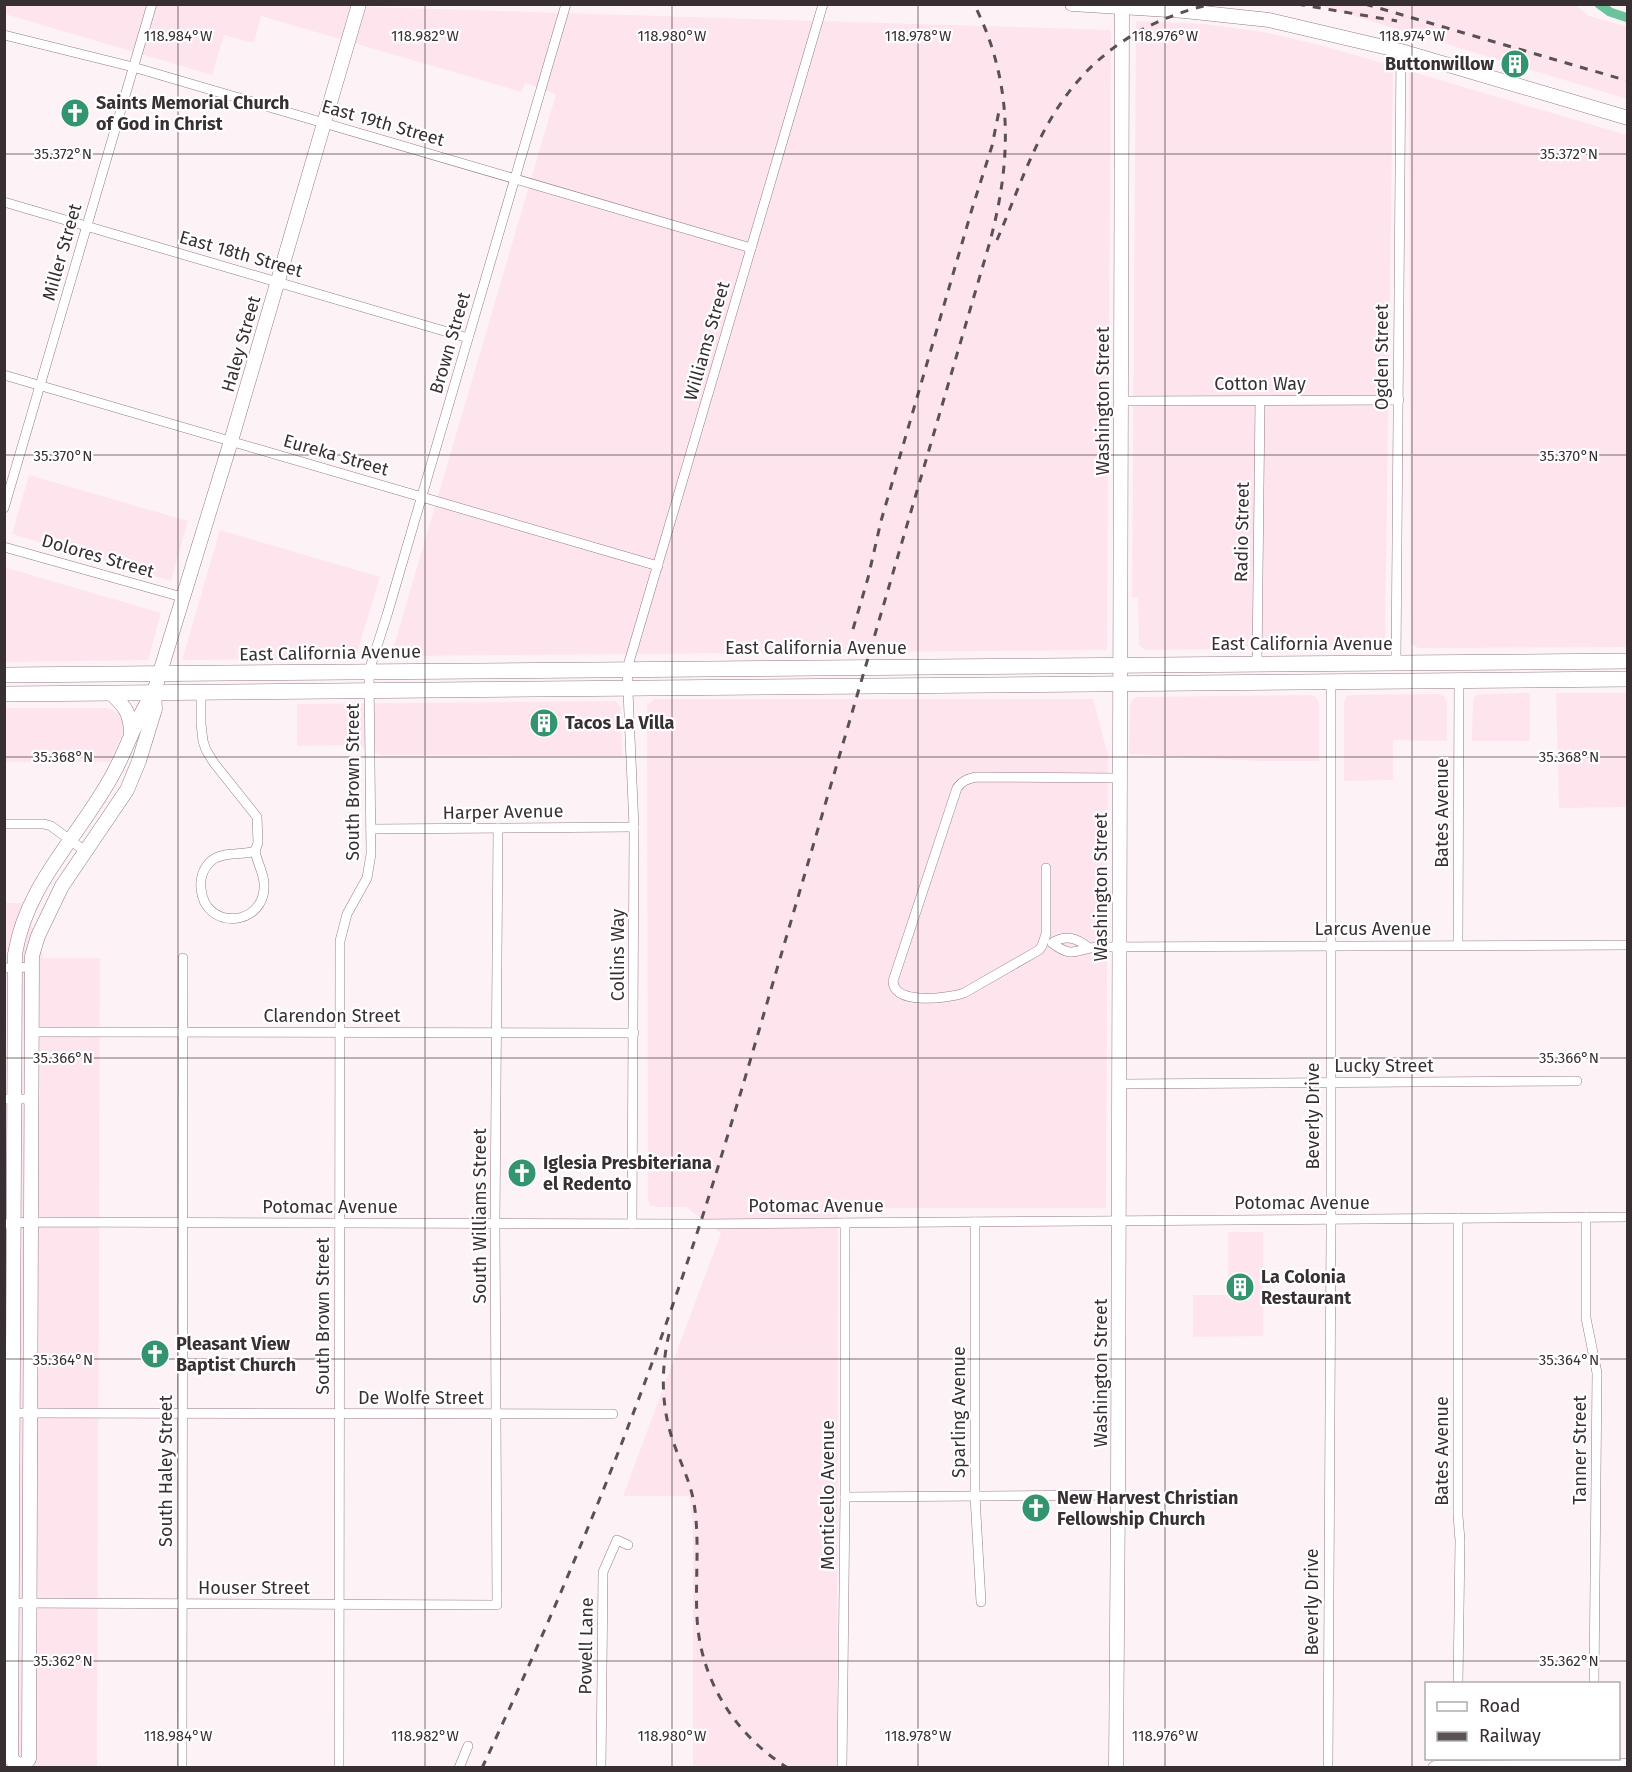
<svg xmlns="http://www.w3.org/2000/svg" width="1632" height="1772" font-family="'Fira Sans',sans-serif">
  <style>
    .built { fill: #fee4ed }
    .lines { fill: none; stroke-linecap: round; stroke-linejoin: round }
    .canal { stroke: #6cc29b; stroke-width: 9 }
    .street-casing { stroke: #927d84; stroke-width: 10 }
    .secondary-casing { stroke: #927d84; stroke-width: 15 }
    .primary-casing { stroke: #927d84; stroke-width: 16 }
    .street { stroke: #fff; stroke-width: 9 }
    .secondary { stroke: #fff; stroke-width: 14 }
    .primary { stroke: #fff; stroke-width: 15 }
    .rail { stroke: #5a5154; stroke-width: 3; stroke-dasharray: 8 8; stroke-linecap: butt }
    .ticks { fill: none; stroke: #382f32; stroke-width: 1.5; stroke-opacity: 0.45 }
    .labels { text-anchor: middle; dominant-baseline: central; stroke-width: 4.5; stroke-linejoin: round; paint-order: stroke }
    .poi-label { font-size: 18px; font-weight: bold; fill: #382f32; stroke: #fff; text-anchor: start }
    .street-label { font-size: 18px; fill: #382f32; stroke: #fff }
    .ticks-label { font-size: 15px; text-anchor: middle; fill: #382f32; stroke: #fff; stroke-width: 4.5; stroke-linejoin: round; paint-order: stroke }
  </style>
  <rect width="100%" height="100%" fill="#fdf3f7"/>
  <g class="built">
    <polygon points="4,5 305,5 1111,30 1107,650 399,656 395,652 394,646 556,94 525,83 522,92 261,16 254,43 224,35 212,75 5,14"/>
    <polygon points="1318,5 1575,5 1589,16 1627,27 1627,99"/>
    <polygon points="1136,21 1205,24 1263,32 1320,45 1393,66 1385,640 1380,647 1146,650 1139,645 1138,597 1132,597"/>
    <polygon points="1409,71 1627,135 1627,647 1418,648 1411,643"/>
    <polygon points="29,475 188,521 171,581 12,534"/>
    <polygon points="220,530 380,577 355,659 182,660"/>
    <polygon points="4,567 161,613 148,660 5,662"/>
    <polygon points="1530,693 1530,741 1472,741 1473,699 1475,696 1480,694"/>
    <polygon points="1556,693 1627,693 1627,807 1559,808"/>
    <polygon points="1439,694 1444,696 1447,702 1447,741 1393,740 1393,780 1344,781 1344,702 1346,697 1351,695"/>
    <polygon points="1310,695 1316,697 1319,702 1319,761 1261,761 1129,754 1130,706 1132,700 1137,697"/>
    <polygon points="654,699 1093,699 1108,755 1106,1208 838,1208 837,1767 693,1767 693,1525 689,1496 623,1496 721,1233 686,1207 656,1207 650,1205 648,1200 647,705"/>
    <polygon points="616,701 621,708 622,756 380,755 357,745 297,746 297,704"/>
    <polygon points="4,708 106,708 113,710 119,714 122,720 124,730 110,762 5,762"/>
    <polygon points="4,903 23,903 44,958 100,958 97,1767 5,1767"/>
    <polygon points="1228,1232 1263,1232 1263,1336 1193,1337 1193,1295 1228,1295"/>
  </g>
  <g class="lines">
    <polyline class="canal" points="1599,4 1610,12 1628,18"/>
    <g class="street-casing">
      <g id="street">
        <polyline points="4,35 133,67 751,248"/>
        <polyline points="4,202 468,338"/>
        <polyline points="4,375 658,566"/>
        <polyline points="1121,401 1399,400"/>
        <polyline points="4,508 152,4"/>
        <polyline points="4,547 182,597"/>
        <polyline points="1396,663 1401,51"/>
        <polyline points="1257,664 1260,401"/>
        <polyline points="201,692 201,724 203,741 206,750 214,763 257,817 258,843 255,851"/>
        <polyline points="4,824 44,824 51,826 85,851"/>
        <polyline points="371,829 634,827"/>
        <path d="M255,851C257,862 263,871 264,883C267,927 204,932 201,888C200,879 203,869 210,862C221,851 240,856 255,851Z"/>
        <path d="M1046,868V934L1042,946L1039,950L964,993C949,998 894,1006 893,981L957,788C962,781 967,779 976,777L1119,778"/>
        <polyline points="1458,945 1459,681"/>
        <path d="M1089,948C1077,938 1066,934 1052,943C1074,960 1076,948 1098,947L1628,945"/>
        <polyline points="4,968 30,967"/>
        <polyline points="31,1032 634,1033"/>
        <polyline points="1119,1084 1577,1081"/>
        <polyline points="4,1099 30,1099"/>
        <polyline points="1586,1217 1586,1318 1597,1373 1594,1684"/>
        <polyline points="975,1222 975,1496 981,1602"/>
        <polyline points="4,1224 30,1222 700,1224 1628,1217"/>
        <polyline points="632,1224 634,827 627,669 823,4"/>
        <polyline points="12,1413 613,1414"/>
        <polyline points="845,1497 1118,1495"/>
        <polyline points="12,1603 497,1605 495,1224 498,828"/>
        <polyline points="1458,1684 1460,1540 1458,1516 1458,1218"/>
        <polyline points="182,1768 183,958"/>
        <polyline points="339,1768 340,941 347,914 367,878 371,854 369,671 387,615 566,4"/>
        <polyline points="459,1768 468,1746"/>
        <polyline points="601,1768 603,1572 617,1540 628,1545"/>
        <polyline points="842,1768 845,1497 845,1223"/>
        <polyline points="1328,1768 1331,1233 1331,681"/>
      </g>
    </g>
    <g class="secondary-casing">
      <g id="secondary">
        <polyline points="1072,4 1185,11 1269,20 1401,51 1628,118"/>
        <path d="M111,693C125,707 130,712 131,732"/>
        <path d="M21,1767L11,1759L15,954C27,882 80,836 113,774C128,747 136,717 154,692L231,441L359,4"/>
        <polyline points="21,1768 29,1759 32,956 38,936 62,886 127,790 139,761 155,709 154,692"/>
        <polyline points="1116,1768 1118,1495 1122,7"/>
        <polyline points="1435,1768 1628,1766"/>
      </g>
    </g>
    <g class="primary-casing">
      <g id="primary">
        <polyline points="4,675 1628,661"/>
        <polyline points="4,694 1628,679"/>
      </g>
    </g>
    <use href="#street" class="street"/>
    <use href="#secondary" class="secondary"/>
    <use href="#primary" class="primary"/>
    <g class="rail">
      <polyline points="1297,4 1397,21"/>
      <polyline points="1365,4 1628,81"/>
      <path d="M997,240C1016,196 1032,146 1059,106C1095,51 1149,18 1212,4"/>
      <polyline points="853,629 868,578 881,521 972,209 992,146 999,111"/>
      <path d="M669,1334C661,1368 661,1404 672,1438C679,1460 690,1480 694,1503C700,1541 695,1579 697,1617C700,1680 735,1735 788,1768"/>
      <path d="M482,1768C565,1591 640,1409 700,1224C715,1178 729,1131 743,1085L989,245C1012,162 1014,83 974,4"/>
    </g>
  </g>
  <path class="ticks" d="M178,4V1768M425,4V1768M672,4V1768M918,4V1768M1165,4V1768M1412,4V1768M4,154H1628M4,455H1628M4,757H1628M4,1058H1628M4,1359H1628M4,1661H1628"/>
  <defs>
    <g id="building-disc" transform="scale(1.5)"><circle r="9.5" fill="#34946d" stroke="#fff"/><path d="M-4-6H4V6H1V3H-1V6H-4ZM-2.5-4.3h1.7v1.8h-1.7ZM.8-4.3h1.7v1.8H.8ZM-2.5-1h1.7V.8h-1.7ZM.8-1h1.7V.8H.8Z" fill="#fff"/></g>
    <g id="church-disc" transform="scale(1.5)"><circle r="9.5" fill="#34946d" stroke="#fff"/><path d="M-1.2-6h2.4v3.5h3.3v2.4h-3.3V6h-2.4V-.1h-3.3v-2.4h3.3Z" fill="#fff"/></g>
  </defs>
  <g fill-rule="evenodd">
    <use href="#building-disc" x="1515" y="64"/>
    <use href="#church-disc" x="75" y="113"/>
    <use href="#building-disc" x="544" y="723"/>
    <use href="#church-disc" x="522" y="1173"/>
    <use href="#building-disc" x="1240" y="1287"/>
    <use href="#church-disc" x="155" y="1354"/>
    <use href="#church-disc" x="1036" y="1508"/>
  </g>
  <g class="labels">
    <g class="poi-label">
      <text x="1494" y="64" text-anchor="end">Buttonwillow</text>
      <text x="96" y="103">Saints Memorial Church<tspan x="96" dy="21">of God in Christ</tspan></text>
      <text x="565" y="723">Tacos La Villa</text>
      <text x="543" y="1163">Iglesia Presbiteriana<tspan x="543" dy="21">el Redento</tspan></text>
      <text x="1261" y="1277">La Colonia<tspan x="1261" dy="21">Restaurant</tspan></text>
      <text x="176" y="1344">Pleasant View<tspan x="176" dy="21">Baptist Church</tspan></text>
      <text x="1057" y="1498">New Harvest Christian<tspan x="1057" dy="21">Fellowship Church</tspan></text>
    </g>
    <g class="street-label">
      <text transform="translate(383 123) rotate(16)">East 19th Street</text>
      <text transform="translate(62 252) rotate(-74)">Miller Street</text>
      <text transform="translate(241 254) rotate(16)">East 18th Street</text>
      <text transform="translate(707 341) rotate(-74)">Williams Street</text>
      <text transform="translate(450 343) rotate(-74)">Brown Street</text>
      <text transform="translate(241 344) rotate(-74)">Haley Street</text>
      <text transform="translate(1382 357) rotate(-90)">Ogden Street</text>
      <text x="1260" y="384">Cotton Way</text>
      <text transform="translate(1103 401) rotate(-90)">Washington Street</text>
      <text transform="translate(336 455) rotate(16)">Eureka Street</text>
      <text transform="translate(1242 532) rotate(-89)">Radio Street</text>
      <text transform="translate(98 556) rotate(16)">Dolores Street</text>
      <text x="1302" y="644">East California Avenue</text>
      <text x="816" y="648">East California Avenue</text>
      <text transform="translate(330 653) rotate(-1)">East California Avenue</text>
      <text transform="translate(353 782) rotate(-90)">South Brown Street</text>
      <text transform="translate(503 812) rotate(-1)">Harper Avenue</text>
      <text transform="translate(1442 813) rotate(-90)">Bates Avenue</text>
      <text transform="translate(1101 887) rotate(-90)">Washington Street</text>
      <text x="1373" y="929">Larcus Avenue</text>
      <text transform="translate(618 955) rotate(-90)">Collins Way</text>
      <text x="332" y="1016">Clarendon Street</text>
      <text x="1384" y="1066">Lucky Street</text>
      <text transform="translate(1313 1116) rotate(-90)">Beverly Drive</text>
      <text x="1302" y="1203">Potomac Avenue</text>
      <text x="816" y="1206">Potomac Avenue</text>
      <text x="330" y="1207">Potomac Avenue</text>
      <text transform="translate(480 1216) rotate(-90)">South Williams Street</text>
      <text transform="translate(323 1316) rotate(-90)">South Brown Street</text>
      <text transform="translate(1101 1373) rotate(-90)">Washington Street</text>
      <text x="421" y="1398">De Wolfe Street</text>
      <text transform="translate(959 1412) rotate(-90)">Sparling Avenue</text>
      <text transform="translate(1580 1450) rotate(-90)">Tanner Street</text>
      <text transform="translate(1442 1451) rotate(-90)">Bates Avenue</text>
      <text transform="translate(166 1471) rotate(-90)">South Haley Street</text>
      <text transform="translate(828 1495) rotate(-90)">Monticello Avenue</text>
      <text x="254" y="1588">Houser Street</text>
      <text transform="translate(1312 1602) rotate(-90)">Beverly Drive</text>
      <text transform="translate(586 1646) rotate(-89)">Powell Lane</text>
    </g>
  </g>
  <g class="ticks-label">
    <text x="178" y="41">118.984°W</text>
    <text x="425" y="41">118.982°W</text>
    <text x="672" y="41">118.980°W</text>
    <text x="918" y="41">118.978°W</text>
    <text x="1165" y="41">118.976°W</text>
    <text x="1412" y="41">118.974°W</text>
    <text x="63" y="159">35.372°N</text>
    <text x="1569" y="159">35.372°N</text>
    <text x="63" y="461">35.370°N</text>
    <text x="1569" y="461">35.370°N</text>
    <text x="63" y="762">35.368°N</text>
    <text x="1569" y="762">35.368°N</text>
    <text x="63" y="1063">35.366°N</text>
    <text x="1569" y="1063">35.366°N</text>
    <text x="63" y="1365">35.364°N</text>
    <text x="1569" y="1365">35.364°N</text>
    <text x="63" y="1666">35.362°N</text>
    <text x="1569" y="1666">35.362°N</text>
    <text x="178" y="1741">118.984°W</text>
    <text x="425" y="1741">118.982°W</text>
    <text x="672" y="1741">118.980°W</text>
    <text x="918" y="1741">118.978°W</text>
    <text x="1165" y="1741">118.976°W</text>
  </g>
  <rect width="1632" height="1772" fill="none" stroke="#382f32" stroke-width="12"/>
  <rect x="1425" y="1682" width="195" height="78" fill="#ffffff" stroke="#afacad" stroke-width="1.5"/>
  <rect x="1437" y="1702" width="30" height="9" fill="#ffffff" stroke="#afacad" stroke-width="1.5"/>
  <text x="1479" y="1712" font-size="18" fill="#382f32">Road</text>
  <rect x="1437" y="1732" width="30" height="9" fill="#5a5154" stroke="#afacad" stroke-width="1.5"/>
  <text x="1479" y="1742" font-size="18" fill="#382f32">Railway</text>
</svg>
